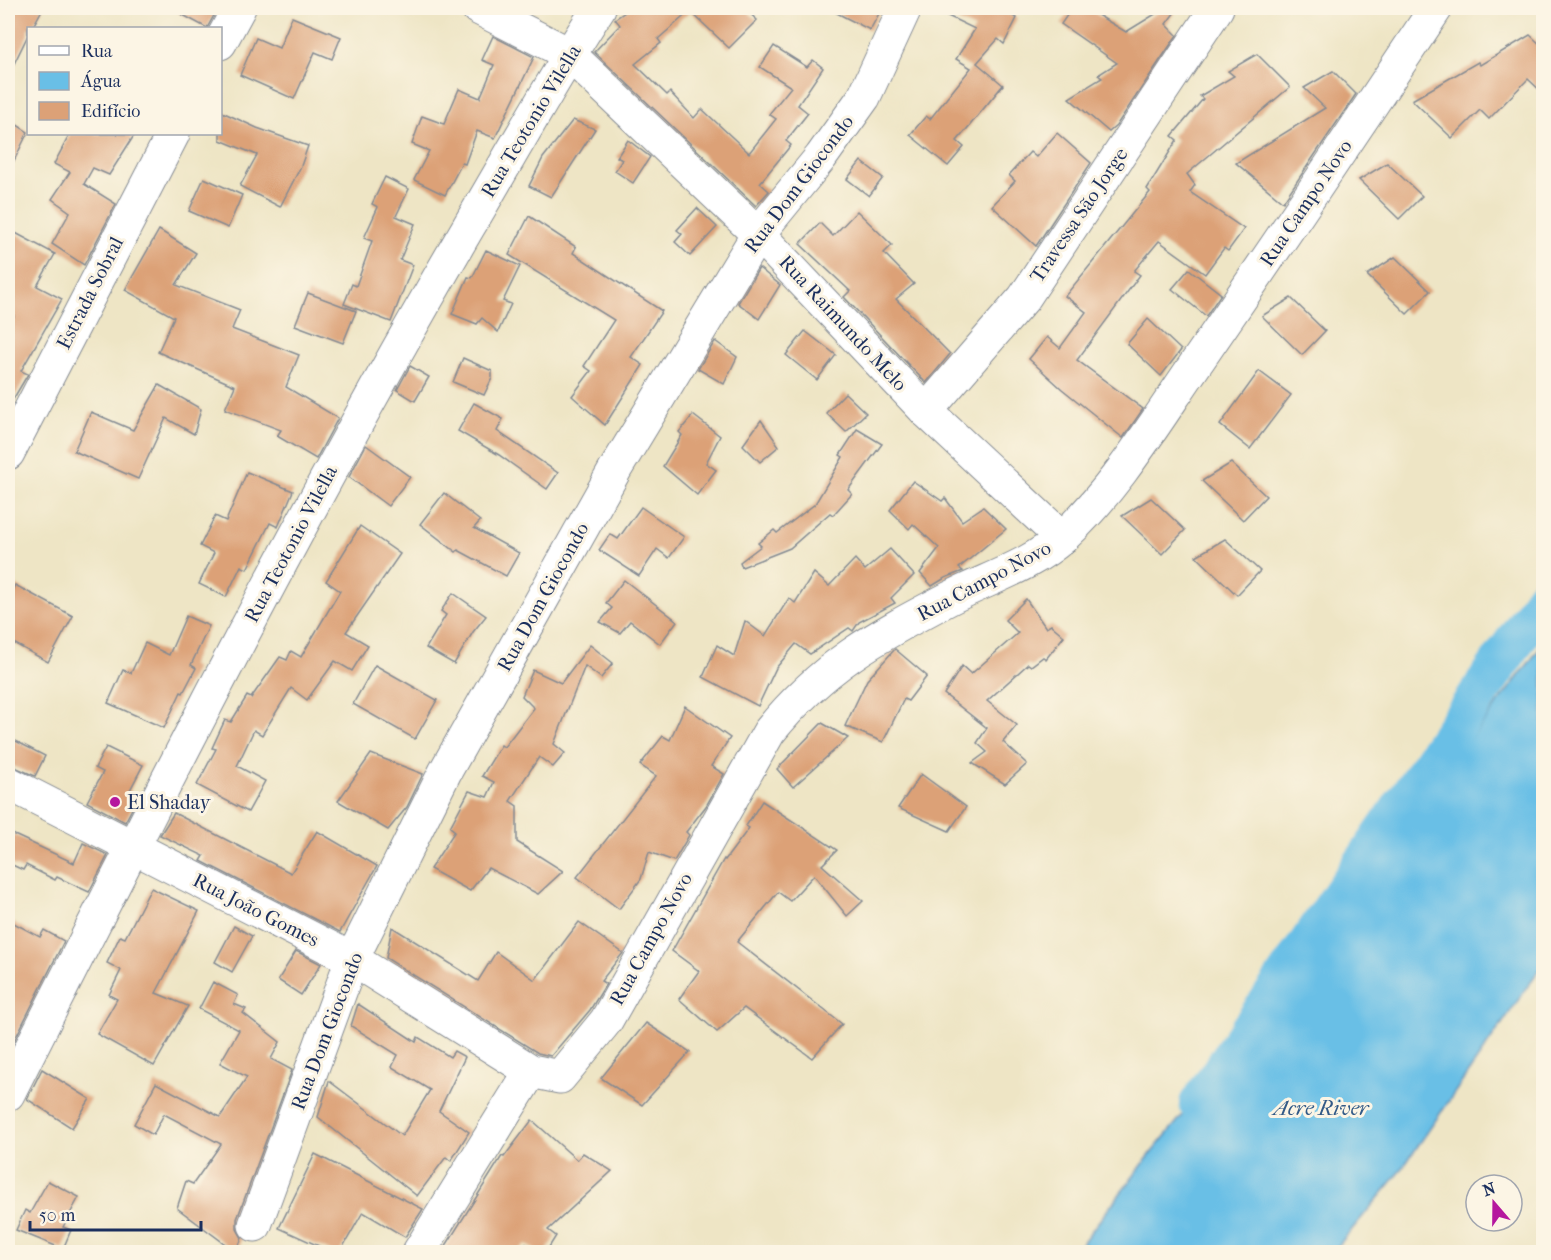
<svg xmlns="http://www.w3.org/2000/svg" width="1551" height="1260" font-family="'IM FELL French Canon',serif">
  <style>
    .water { fill: #69bfe6; stroke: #4277a2; stroke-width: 1.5 }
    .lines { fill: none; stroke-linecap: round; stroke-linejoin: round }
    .river { stroke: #69bfe6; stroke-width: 40 }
    .building { fill: #dca177 }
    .minor-casing { stroke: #848a92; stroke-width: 35 }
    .minor { stroke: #fff; stroke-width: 33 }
    .poi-dot { fill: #b5179e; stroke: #fcf5e5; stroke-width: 2 }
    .labels { text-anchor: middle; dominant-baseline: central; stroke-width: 6; stroke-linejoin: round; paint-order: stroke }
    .street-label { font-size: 20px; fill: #1b2f5e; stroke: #fcf5e5 }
    .poi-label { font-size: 20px; fill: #1b2f5e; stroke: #fcf5e5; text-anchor: start }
    .water-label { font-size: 21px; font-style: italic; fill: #325a87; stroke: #fcf5e5 }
  </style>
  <rect width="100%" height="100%" fill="#fcf5e5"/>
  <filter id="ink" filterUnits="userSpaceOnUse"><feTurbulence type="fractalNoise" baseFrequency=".0167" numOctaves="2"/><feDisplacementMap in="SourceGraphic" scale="12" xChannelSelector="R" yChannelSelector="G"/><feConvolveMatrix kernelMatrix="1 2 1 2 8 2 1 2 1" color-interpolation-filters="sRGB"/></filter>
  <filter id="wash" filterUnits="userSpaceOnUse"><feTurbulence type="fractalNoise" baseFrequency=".008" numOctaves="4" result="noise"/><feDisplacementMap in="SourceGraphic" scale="24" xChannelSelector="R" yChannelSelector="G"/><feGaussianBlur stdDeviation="1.35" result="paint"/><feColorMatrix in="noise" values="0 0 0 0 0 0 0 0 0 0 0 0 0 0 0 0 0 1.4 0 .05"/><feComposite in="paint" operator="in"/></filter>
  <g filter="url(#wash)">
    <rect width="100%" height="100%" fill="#eee5c5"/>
    <polygon class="water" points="1543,644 1543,964 1400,1172 1333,1252 1075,1252 1153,1151 1293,981 1419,807"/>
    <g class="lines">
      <polyline class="river" points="1199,1104 1544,598"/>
    </g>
    <g id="blocks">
      <g class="building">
        <polygon points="8,8 43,8 32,28 28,28 28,35 8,76"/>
        <polygon points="170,8 218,8 207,28"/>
        <polygon points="631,8 744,8 757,20 729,48 690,11 658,39 661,43 635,64 667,95 670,92 694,118 702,109 749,153 776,119 769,114 791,87 760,67 774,46 807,67 813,60 823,68 798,105 808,113 786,141 791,145 760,183 769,191 756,206 594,52 620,25 615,19"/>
        <polygon points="827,8 882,8 870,30"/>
        <polygon points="931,8 995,8 1017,18 1004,44 998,39 977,63 1003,85 957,141 964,147 948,166 910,135 926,116 930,119 971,68 956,59 975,29"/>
        <polygon points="1072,8 1086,8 1126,32 1165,8 1178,8 1166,24 1177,35 1116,126 1109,132 1069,98 1102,78 1098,75 1117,63 1061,24"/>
        <polygon points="292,17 341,37 332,59 315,52 294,99 240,75 256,38 279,48"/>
        <polygon points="1530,35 1544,48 1544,94 1528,79 1489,119 1480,110 1452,138 1412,100 1478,62 1480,65"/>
        <polygon points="493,36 534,57 495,138 477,131 465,164 462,163 445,195 414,180 429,151 412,144 422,116 444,124 459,89 480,98 494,65 482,60"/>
        <polygon points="1257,54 1290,87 1187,174 1195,185 1190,192 1244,229 1228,251 1224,248 1205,274 1159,241 1134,271 1140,275 1077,360 1143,409 1123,438 1062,389 1029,359 1047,337 1060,348 1086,312 1065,296 1150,192 1147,189 1177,140 1172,136 1203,99 1200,96 1234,76 1228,71"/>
        <polygon points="1333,71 1356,94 1283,202 1236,163 1325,108 1304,88"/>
        <polygon points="220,111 257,128 308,146 301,166 280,207 240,186 257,155 220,140"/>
        <polygon points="8,119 28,132 8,173"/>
        <polygon points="573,120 595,129 551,197 529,186 543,158"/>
        <polygon points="1057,133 1091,163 1036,246 992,206 1015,181 1009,175 1030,152 1036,157"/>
        <polygon points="70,134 135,134 109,175 93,168 84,184 116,204 84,265 52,244 70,212 52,199 70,172 54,164"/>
        <polygon points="628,140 650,157 633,183 615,171 622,160 617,157"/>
        <polygon points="861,161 883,178 869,196 847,179"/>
        <polygon points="1387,163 1422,196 1399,219 1359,180"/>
        <polygon points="385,177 409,189 396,216 415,224 400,260 413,265 391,322 344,304 352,284 356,286 372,241 364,238 378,207 372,204"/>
        <polygon points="204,178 242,195 228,228 189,211"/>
        <polygon points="697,208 717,227 690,256 675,242 682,234 677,230"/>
        <polygon points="857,211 892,245 884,253 914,284 896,299 950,354 926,383 844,297 850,291 800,244 820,223 833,236"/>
        <polygon points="529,216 576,247 573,253 662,311 631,357 643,365 605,425 572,396 591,371 584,366 614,320 509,255"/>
        <polygon points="8,229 55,254 37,286 62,299 21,371 28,374 8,408 8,328 14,316 8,313"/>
        <polygon points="159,230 196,253 176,285 240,310 232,329 299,355 286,387 338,418 316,459 277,436 281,430 225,409 235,386 158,352 174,317 125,290"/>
        <polygon points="486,250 520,266 503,301 511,304 498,332 482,318 477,324 452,314 468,277 472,278"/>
        <polygon points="1395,257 1430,291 1407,314 1367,275"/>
        <polygon points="759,268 780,285 759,319 738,303"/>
        <polygon points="1189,269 1221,294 1206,316 1172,289"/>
        <polygon points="308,293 356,311 343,343 295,325"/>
        <polygon points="1291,298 1325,331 1302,355 1262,316"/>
        <polygon points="1148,319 1181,350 1161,376 1127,344"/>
        <polygon points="805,331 836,355 817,380 786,355"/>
        <polygon points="715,341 737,357 724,384 698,369"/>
        <polygon points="463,358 492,371 492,378 484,395 453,382"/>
        <polygon points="410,366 429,377 415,401 397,390"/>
        <polygon points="1259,371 1291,395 1250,449 1220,425"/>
        <polygon points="159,385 201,409 194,434 166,418 138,479 74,451 91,412 133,430"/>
        <polygon points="845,393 866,413 846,432 826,413"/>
        <polygon points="474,403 503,419 497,431 558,473 547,489 499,455 458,431"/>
        <polygon points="693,415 720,436 706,463 716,470 697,495 663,466 682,435 679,432"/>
        <polygon points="761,420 779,446 760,462 743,445"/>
        <polygon points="857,429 882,444 848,490 852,494 833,515 830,513 790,548 742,567 740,562 761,546 758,543 774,530 777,533 815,504 843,457 840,455"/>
        <polygon points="366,445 410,477 388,506 349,477"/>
        <polygon points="1231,463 1266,496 1243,520 1202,481"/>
        <polygon points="247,472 293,491 278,527 270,523 247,569 241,566 226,597 199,584 214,553 200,546 215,516 226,521"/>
        <polygon points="913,481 942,501 945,498 962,521 983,507 1006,529 959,568 963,571 945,578 932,586 920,573 939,548 913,524 909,529 890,510"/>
        <polygon points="444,493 480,521 474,528 519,553 506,576 458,550 456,552 420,524"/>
        <polygon points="1151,498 1185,530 1162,554 1122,516"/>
        <polygon points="641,507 684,537 669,558 657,549 639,576 599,550 610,534 618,539"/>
        <polygon points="360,526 400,554 346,632 368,645 352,671 335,661 307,700 291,688 262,735 254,730 237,766 265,781 248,812 197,785 216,749 212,748 225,720 231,722 247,696 251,698 280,657 287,660 291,651 301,657 340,591 326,581"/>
        <polygon points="1225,539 1260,571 1237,595 1196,556"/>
        <polygon points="890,549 914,575 891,598 895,603 859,622 853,631 849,628 810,654 796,644 776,668 758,706 703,677 717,645 734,656 745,621 765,636 789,598 795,603 814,573 829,586 855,559 865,570"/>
        <polygon points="624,580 677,621 660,644 630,621 620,633 600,622 612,608 606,603"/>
        <polygon points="15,585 73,616 48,662 8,640 8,599"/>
        <polygon points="453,593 486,616 473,632 454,664 426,648 446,615 441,611"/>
        <polygon points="1026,599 1046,628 1051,625 1064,636 1046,659 1043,657 1031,666 1028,664 987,701 1017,725 1003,742 1027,764 1005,784 972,763 987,752 977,743 987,728 944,694 962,666 971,674 1018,633 1005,620"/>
        <polygon points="186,616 209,626 191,665 196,668 183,693 181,692 164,728 108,703 123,670 131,673 145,643 169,655"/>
        <polygon points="590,645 613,663 601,678 585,666 554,744 565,753 553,767 539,757 510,801 517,806 517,842 563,871 538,894 488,868 470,891 430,869 455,831 450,827 469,791 487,797 494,782 482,776 501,745 504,747 534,708 522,696 533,670 561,683"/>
        <polygon points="895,649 927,676 908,701 904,699 883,742 845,726 867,680"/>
        <polygon points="375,665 437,700 415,739 353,704"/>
        <polygon points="685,706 730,738 711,766 724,774 706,806 686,832 689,835 674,861 649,852 641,879 619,909 577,877 656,776 640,765 663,736 670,740"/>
        <polygon points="822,723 848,738 793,787 777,769"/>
        <polygon points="8,737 45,756 35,776 8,764"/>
        <polygon points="106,747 143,765 129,792 138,797 125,822 87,802 103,772 95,768"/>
        <polygon points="371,754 423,774 407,807 388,830 338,801"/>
        <polygon points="921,774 966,807 949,831 898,808"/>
        <polygon points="762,801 837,850 822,865 863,901 847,916 814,875 790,901 778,892 737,942 842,1024 812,1058 744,1008 717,1032 679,999 699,971 672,951 724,859 725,860 749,828 746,826"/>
        <polygon points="174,813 291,873 317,831 377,866 340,932 201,861 204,856 160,835"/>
        <polygon points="8,832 74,863 83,843 108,855 89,892 57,877 55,880 26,865 23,870 8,863"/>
        <polygon points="151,888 199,911 156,993 188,1006 154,1066 97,1034 117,999 109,995 121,970 107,963 120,936 125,938"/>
        <polygon points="8,920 40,937 44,930 64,941 8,1053"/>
        <polygon points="579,922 623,953 601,981 606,984 590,1010 551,1056 538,1053 386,958 392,927 478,981 496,952 535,980"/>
        <polygon points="234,926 252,936 232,972 215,962"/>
        <polygon points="296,951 321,964 301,995 278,980"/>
        <polygon points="213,982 238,995 234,1004 246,1009 243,1013 280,1042 271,1059 292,1070 237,1219 237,1229 242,1238 236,1252 177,1208 186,1181 193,1184 221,1144 164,1114 153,1135 134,1124 156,1083 220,1117 247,1077 220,1063 239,1030 199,1009"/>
        <polygon points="358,1004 416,1042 418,1037 450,1057 454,1051 465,1057 439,1111 469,1132 451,1161 446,1157 417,1196 318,1117 329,1081 402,1136 430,1090 392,1067 398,1055 351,1026"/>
        <polygon points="646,1023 690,1052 642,1105 601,1078"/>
        <polygon points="42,1069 90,1099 72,1128 27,1099"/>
        <polygon points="532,1120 577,1160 583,1153 612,1171 548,1230 556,1236 546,1252 538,1252 526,1244 516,1252 442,1252 502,1156 504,1157"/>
        <polygon points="315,1154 423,1209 405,1237 363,1212 340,1252 332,1252 279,1228"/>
        <polygon points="48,1181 79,1197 63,1227 71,1230 63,1249 16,1230 25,1210 30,1213"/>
      </g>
    </g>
  </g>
  <g filter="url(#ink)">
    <use href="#blocks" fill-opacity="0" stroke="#848a92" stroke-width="1.5"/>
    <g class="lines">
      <g class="minor-casing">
        <g id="minor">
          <polyline points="478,8 569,54 758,234 926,411 1062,538"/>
          <polyline points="220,43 239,8"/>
          <polyline points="926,411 1024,298 1217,8"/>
          <polyline points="8,453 173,134"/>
          <path d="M8,783L352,959L531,1071L560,1077L606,1021L769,732C822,666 875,637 950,598C989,578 1031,566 1064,536C1118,486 1157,419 1199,359C1279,243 1358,125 1436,8"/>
          <path d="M8,1094C155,802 303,509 469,226C512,153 553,79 599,8"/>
          <polyline points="255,1225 352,959 445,772 616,468 758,234 821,157 864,97 905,8"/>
          <polyline points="419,1252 531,1071"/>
        </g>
      </g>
      <use href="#minor" class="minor"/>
    </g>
  </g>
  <circle class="poi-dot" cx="115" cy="802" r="6"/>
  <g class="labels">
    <g class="street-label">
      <text transform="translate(531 121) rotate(-59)">Rua Teotonio Vilella</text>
      <text transform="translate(799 184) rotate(-53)">Rua Dom Giocondo</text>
      <text transform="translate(1306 203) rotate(-56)">Rua Campo Novo</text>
      <text transform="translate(1079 215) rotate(-56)">Travessa São Jorge</text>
      <text transform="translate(90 293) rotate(-63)">Estrada Sobral</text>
      <text transform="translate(843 323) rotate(47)">Rua Raimundo Melo</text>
      <text transform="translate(291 544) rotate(-62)">Rua Teotonio Vilella</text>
      <text transform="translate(984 581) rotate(-28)">Rua Campo Novo</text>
      <text transform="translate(543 597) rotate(-61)">Rua Dom Giocondo</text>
      <text transform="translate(256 910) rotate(27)">Rua João Gomes</text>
      <text transform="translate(651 939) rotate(-61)">Rua Campo Novo</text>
      <text transform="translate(327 1031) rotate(-69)">Rua Dom Giocondo</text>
    </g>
    <g class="poi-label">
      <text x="127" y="802">El Shaday</text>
    </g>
    <g class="water-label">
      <text x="1321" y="1108">Acre River</text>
    </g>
  </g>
  <rect width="1551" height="1260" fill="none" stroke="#fcf5e5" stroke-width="30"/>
  <rect x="27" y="27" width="195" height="108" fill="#fcf5e5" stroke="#a2a6af" stroke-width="1.5"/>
  <rect x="39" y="46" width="30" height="9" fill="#ffffff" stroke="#a2a6af" stroke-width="1.5"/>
  <text x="81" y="57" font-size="18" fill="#1b2f5e">Rua</text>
  <rect x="39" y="72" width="30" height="18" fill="#69bfe6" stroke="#a2a6af" stroke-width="1.5"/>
  <text x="81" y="87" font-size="18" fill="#1b2f5e">Água</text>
  <rect x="39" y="102" width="30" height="18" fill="#dca177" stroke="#a2a6af" stroke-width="1.5"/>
  <text x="81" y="117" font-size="18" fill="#1b2f5e">Edifício</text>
  <g transform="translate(1494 1203) rotate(340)"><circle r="28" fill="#fcf5e5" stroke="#a2a6af" stroke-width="1.5"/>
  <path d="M0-4.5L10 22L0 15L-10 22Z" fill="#b5179e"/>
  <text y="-9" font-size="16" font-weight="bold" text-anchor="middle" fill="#1b2f5e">N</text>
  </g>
  <path d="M30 1221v9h171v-9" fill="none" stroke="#1b2f5e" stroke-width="3"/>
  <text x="39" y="1221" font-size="18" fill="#1b2f5e" stroke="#fcf5e5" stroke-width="4.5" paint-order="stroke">50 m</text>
</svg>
